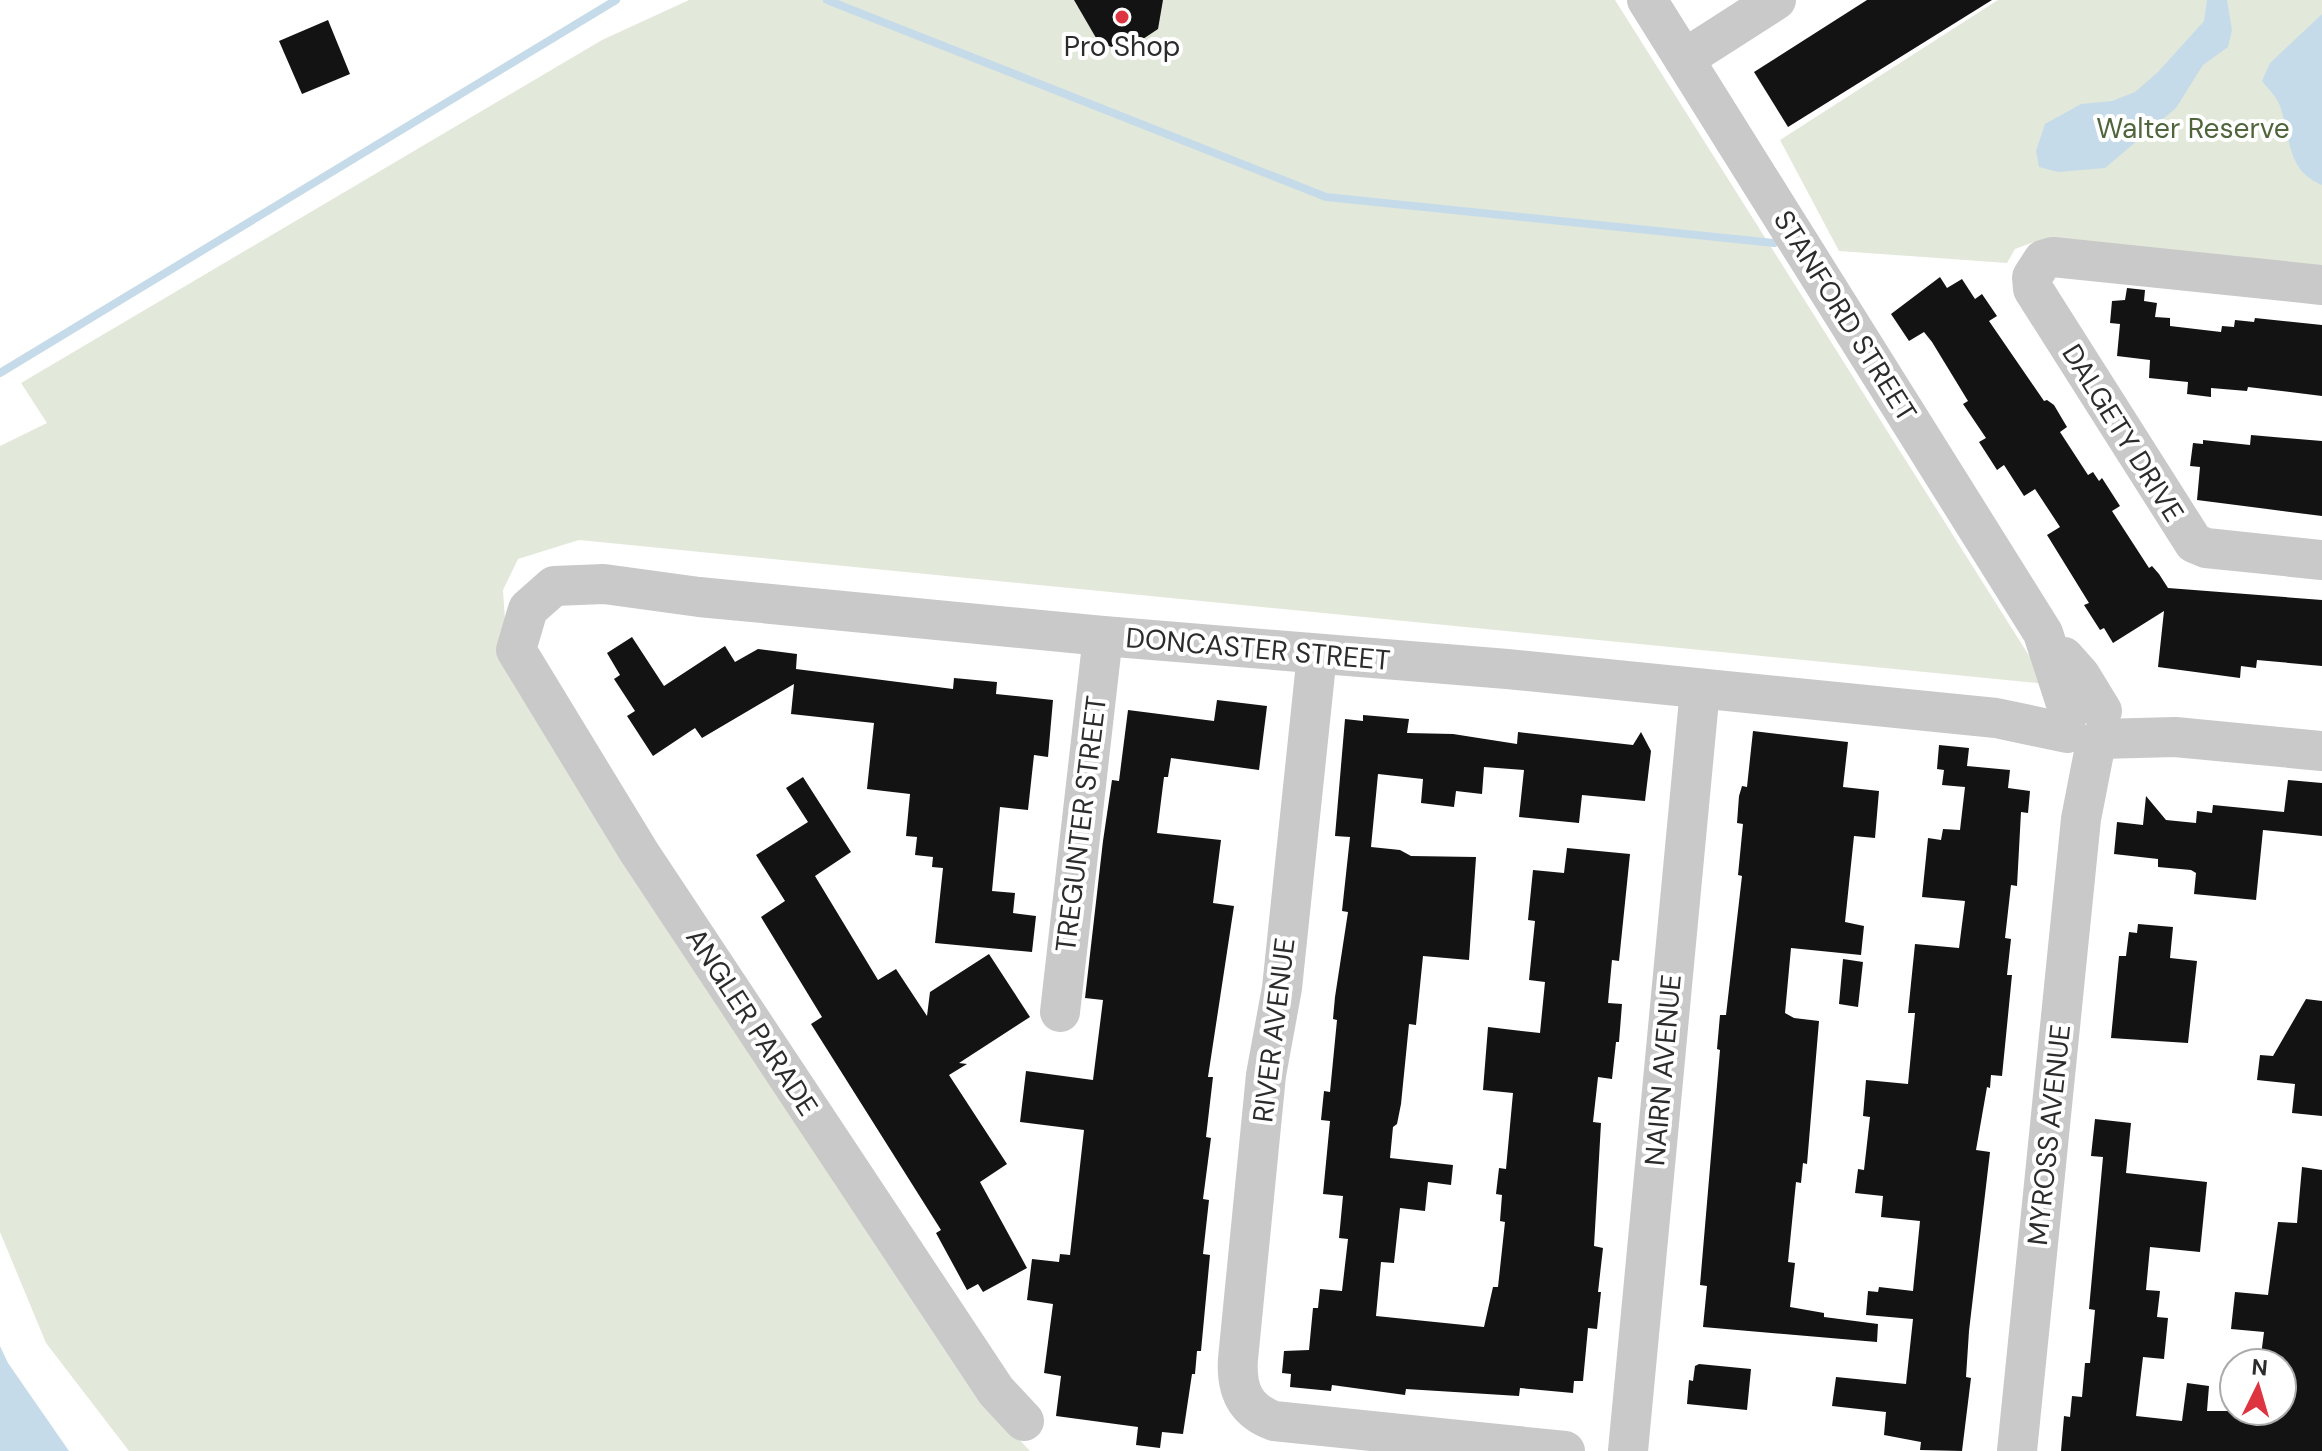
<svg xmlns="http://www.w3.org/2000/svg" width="2322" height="1451" font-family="'DM Sans',sans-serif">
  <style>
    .green { fill: #e2e9da }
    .water { fill: #c6dbe9 }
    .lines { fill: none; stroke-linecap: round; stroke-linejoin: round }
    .stream { stroke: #c6dbe9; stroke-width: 8 }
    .building { fill: #131313 }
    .minor { stroke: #c9c9c9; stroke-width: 40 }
    .poi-dot { fill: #de343f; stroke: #fff; stroke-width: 3 }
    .labels { text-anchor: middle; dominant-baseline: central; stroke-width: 8; stroke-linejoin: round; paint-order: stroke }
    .poi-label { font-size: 28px; fill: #2c2c2c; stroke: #fff }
    .park-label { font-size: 28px; fill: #4f653c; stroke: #fff }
    .street-label { font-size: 28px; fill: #2c2c2c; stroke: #fff }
  </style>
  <rect width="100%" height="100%" fill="#fff"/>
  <g class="green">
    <polygon points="689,0 1615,0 2047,684 579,540 518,559 503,590 507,650 989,1407 1030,1451 129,1451 46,1343 0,1232 0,446 47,423 21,383 602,40"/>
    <polygon points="1998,0 2322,0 2322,269 2034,242 2015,249 2007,263 1839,251 1780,140"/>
  </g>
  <g class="water">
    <polygon points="2207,0 2227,0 2232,30 2228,47 2203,65 2176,108 2105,168 2058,172 2039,167 2036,151 2045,124 2081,104 2112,101 2135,92 2158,72 2204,21"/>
    <path d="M2322,14V185C2286,171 2291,137 2280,106C2277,97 2268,89 2262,81L2270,63Z"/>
    <polygon points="0,1346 8,1363 69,1451 0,1451"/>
  </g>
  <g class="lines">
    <g class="stream">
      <polyline points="827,0 1326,197 1774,243"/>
      <polyline points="0,373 616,0"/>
    </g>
  </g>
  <g class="building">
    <polygon points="1074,0 1163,0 1158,29 1125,51 1099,43"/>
    <polygon points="1867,0 1992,0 1788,127 1754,72"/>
    <polygon points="328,20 350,74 302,94 279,41"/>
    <polygon points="1940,277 1947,288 1962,279 1975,299 1982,294 1997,316 1989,321 2044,401 2047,400 2054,405 2067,427 2060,432 2088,475 2093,472 2099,481 2102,478 2120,506 2112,511 2149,568 2152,566 2159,574 2168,588 2322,600 2322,666 2257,660 2256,668 2241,666 2240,678 2158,667 2164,611 2113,643 2104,628 2100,630 2084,605 2089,603 2047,535 2060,527 2035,489 2024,496 2004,465 1997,470 1979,442 1986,438 1963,404 1968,401 1932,342 1924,332 1909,341 1891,314"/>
    <polygon points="2127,288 2145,290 2144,301 2157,303 2155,317 2170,318 2170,326 2221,332 2222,326 2234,327 2235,320 2254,322 2255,318 2322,325 2322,396 2248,387 2247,391 2211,388 2211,397 2187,394 2188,382 2149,378 2150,360 2117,356 2120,324 2110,323 2112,301 2125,300"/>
    <polygon points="2251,435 2322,441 2322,516 2197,500 2200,467 2190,466 2193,443 2203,444 2203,440 2250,445"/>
    <polygon points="632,637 664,686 725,646 735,662 758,649 797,654 796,669 953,689 954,678 997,682 996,694 1053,700 1048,757 1034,755 1028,810 1000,807 992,891 1015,893 1013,913 1036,916 1032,952 935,943 943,868 932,867 933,857 915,855 917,837 906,836 910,794 867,789 874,723 791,714 794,684 702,738 695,728 653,756 627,716 635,711 614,679 620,675 607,653"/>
    <polygon points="1217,700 1267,706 1259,770 1171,758 1168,777 1164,777 1157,833 1221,840 1213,903 1234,906 1208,1077 1213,1077 1206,1137 1211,1138 1203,1199 1209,1200 1203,1254 1210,1255 1201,1351 1197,1351 1195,1374 1192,1374 1183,1434 1162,1432 1160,1448 1136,1445 1138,1427 1056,1416 1061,1376 1044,1373 1053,1304 1027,1300 1032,1259 1059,1262 1060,1254 1070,1255 1084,1130 1020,1122 1026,1071 1093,1080 1103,1000 1085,998 1103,841 1112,780 1119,781 1128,710 1214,721"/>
    <polygon points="1363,715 1409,719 1407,733 1453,734 1517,744 1518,732 1633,745 1641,732 1651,751 1645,801 1582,795 1579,823 1519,817 1524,770 1484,767 1482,794 1456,791 1454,807 1421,803 1423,779 1378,774 1371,847 1400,850 1411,856 1476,857 1469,960 1423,956 1416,1025 1409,1024 1401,1104 1397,1124 1393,1127 1390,1158 1453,1165 1451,1185 1428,1182 1425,1211 1400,1208 1394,1263 1381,1262 1376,1316 1484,1327 1493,1287 1498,1287 1505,1222 1500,1221 1502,1195 1496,1194 1499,1168 1506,1169 1513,1093 1483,1090 1488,1027 1540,1033 1545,982 1529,980 1535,921 1528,920 1533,870 1564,873 1567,848 1630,854 1619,961 1612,960 1608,1003 1622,1004 1619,1042 1616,1042 1612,1079 1598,1077 1593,1122 1601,1123 1594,1246 1603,1248 1598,1292 1601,1292 1597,1329 1588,1328 1583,1381 1574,1381 1573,1393 1520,1388 1519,1396 1406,1389 1405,1395 1332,1385 1331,1391 1290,1387 1291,1374 1282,1373 1284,1351 1309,1350 1313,1308 1318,1308 1320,1289 1342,1291 1348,1239 1339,1238 1343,1196 1323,1194 1330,1121 1321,1120 1324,1091 1330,1092 1337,1020 1333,1019 1335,997 1348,912 1342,911 1350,837 1335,836 1345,719 1363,721"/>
    <polygon points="1753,731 1848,742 1843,787 1879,791 1875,838 1854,836 1845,922 1864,926 1861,955 1791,948 1785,1013 1794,1018 1819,1021 1807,1164 1803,1163 1801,1183 1796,1182 1788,1262 1795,1263 1790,1307 1824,1313 1824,1317 1878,1324 1877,1342 1703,1327 1707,1286 1700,1285 1720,1050 1717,1049 1720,1015 1726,1015 1742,876 1738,875 1743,824 1737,823 1739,796 1742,786 1747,787"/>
    <polygon points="1939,745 1969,748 1967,766 2010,770 2008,788 2030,791 2028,813 2021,812 2017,886 2011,885 2005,938 2011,939 2007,975 2012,975 2002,1076 1991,1075 1990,1088 1987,1087 1976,1150 1990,1152 1969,1331 1966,1377 1971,1378 1962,1451 1920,1450 1921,1442 1884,1435 1886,1412 1832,1406 1836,1377 1906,1384 1913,1319 1866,1315 1868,1291 1878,1292 1879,1287 1913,1291 1920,1221 1881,1217 1883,1196 1855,1193 1858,1169 1864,1170 1870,1117 1863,1116 1866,1080 1908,1084 1915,1013 1908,1013 1915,944 1959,948 1965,901 1922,897 1928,838 1941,840 1943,829 1960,830 1965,787 1942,785 1944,770 1937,769"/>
    <polygon points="803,777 851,852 815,876 878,980 896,969 927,1016 930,992 989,954 1030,1017 959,1063 967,1064 949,1075 1007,1164 980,1182 1027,1268 983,1292 978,1284 967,1290 936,1233 941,1230 811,1024 822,1017 761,917 785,901 756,855 808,822 786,788"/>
    <polygon points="2288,780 2322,783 2322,836 2263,830 2256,900 2194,894 2196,873 2191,870 2158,867 2158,859 2114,854 2117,822 2143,825 2146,796 2166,820 2196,823 2197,811 2212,813 2213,805 2284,812"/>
    <polygon points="2138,924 2173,927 2170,958 2197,961 2188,1043 2111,1038 2119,956 2126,956 2129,932 2137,933"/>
    <polygon points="1843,959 1863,962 1858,1007 1839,1004"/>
    <polygon points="2306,999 2322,1001 2322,1116 2292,1113 2295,1084 2257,1080 2260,1055 2273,1056"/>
    <polygon points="2095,1119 2131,1123 2126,1173 2207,1182 2200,1252 2150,1247 2146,1290 2160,1291 2157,1317 2168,1318 2164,1359 2143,1357 2136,1416 2182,1421 2187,1383 2209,1386 2207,1411 2282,1411 2282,1363 2260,1363 2264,1332 2231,1329 2235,1292 2268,1295 2278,1222 2297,1223 2302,1167 2322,1170 2322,1451 2061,1451 2064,1416 2070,1417 2072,1396 2082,1397 2085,1363 2090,1363 2095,1310 2089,1309 2103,1157 2091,1156"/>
    <polygon points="1699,1364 1751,1369 1747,1410 1687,1404 1689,1380 1693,1381 1695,1366"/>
  </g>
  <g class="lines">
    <g class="minor">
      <polyline points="1647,0 2043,633 2069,713"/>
      <polyline points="1684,59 1776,0"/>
      <polyline points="2322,285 2053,257 2043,260 2032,277 2033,289 2194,543 2206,548 2322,560"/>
      <path d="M1317,654L1282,988L1266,1075L1238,1359C1236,1389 1244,1410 1274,1421L1565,1451"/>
      <polyline points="2064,657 2080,675 2102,711"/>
      <polyline points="2100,739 2175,737 2322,751"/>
      <polyline points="1060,1012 1103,636"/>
      <polyline points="1024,1421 996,1391 639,852 516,650 528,609 554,586 604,584 699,597 1103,636 1507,669 1996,718 2067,733"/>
      <polyline points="1628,1451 1700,689"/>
      <polyline points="2017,1451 2081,819 2096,742"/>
    </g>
  </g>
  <circle class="poi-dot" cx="1122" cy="17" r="8"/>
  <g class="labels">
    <g class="poi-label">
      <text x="1122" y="46">Pro Shop</text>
    </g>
    <g class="park-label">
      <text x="2193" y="128">Walter Reserve</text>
    </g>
    <g class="street-label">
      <text transform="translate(1845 316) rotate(58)">STANFORD STREET</text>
      <text transform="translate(2123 433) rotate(58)">DALGETY DRIVE</text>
      <text transform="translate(1258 649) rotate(5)">DONCASTER STREET</text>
      <text transform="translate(1081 824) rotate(-83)">TREGUNTER STREET</text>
      <text transform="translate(752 1022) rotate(57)">ANGLER PARADE</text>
      <text transform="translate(1274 1030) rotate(-83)">RIVER AVENUE</text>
      <text transform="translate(1663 1070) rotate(-85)">NAIRN AVENUE</text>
      <text transform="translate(2049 1135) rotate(-84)">MYROSS AVENUE</text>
    </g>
  </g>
  <g transform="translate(2258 1387) rotate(5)"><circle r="38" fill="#ffffff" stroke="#ababab" stroke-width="2"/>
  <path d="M0-6L14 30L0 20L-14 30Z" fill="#de343f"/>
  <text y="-12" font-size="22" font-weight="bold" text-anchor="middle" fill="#2c2c2c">N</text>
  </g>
</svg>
